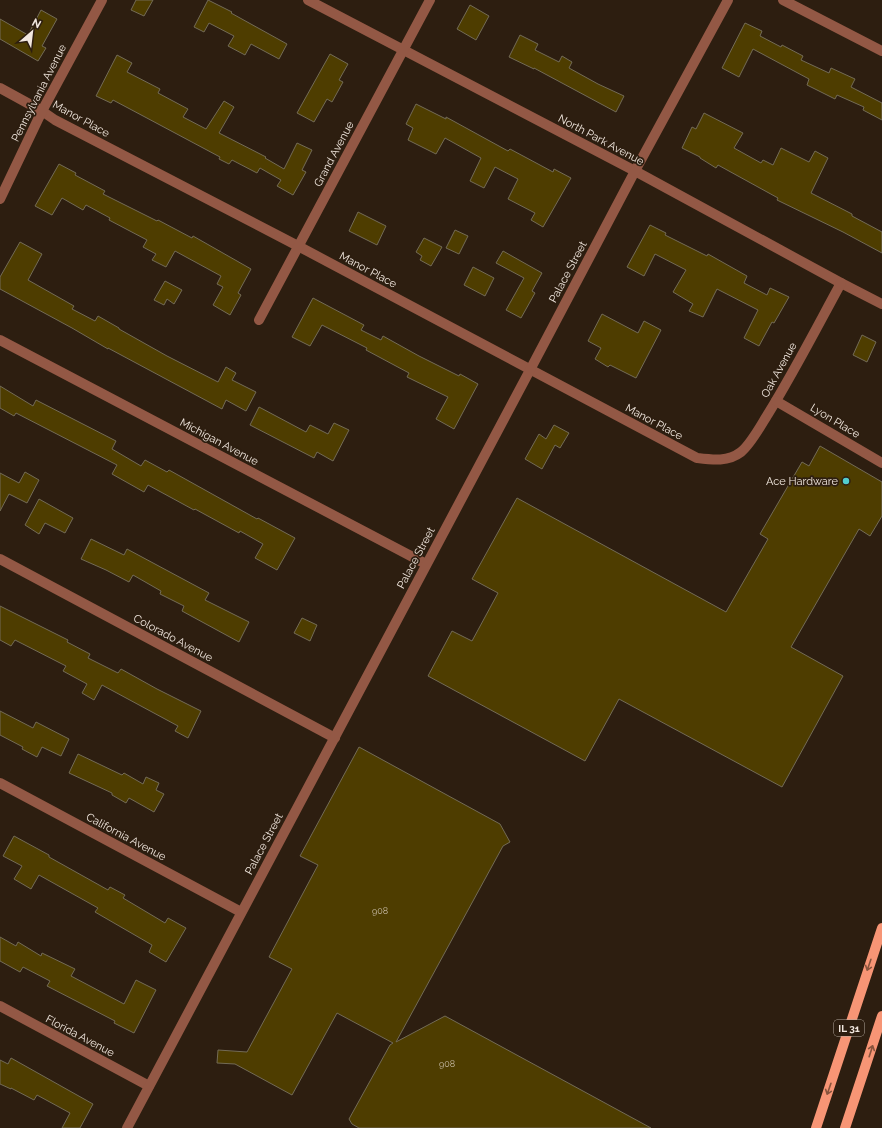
<svg xmlns="http://www.w3.org/2000/svg" width="882" height="1128" font-family="Raleway,sans-serif">
  <style>
    .building { fill: #4e3d00; stroke: #736b56 }
    .lines { fill: none; stroke-linecap: round; stroke-linejoin: round }
    .street { stroke: #935845; stroke-width: 10 }
    .primary { stroke: #f79575; stroke-width: 10 }
    .oneway { stroke: #88543d }
    .poi-dot { fill: #52cdce; stroke: #2d1e10; stroke-width: 1.5 }
    .labels { text-anchor: middle; dominant-baseline: central; stroke-width: 3.5; stroke-linejoin: round; paint-order: stroke }
    .number-label { font-size: 9px; fill: #c8bca6 }
    .shield { fill: #2d1e10; stroke: #b6aba0; stroke-width: 1 }
    .shield-label { font-size: 10px; font-weight: bold; fill: #f1e7de }
    .street-label { font-size: 11px; fill: #f1e7de; stroke: #2d1e10 }
    .poi-label { font-size: 11px; fill: #f1e7de; stroke: #2d1e10; text-anchor: end }
  </style>
  <rect width="100%" height="100%" fill="#2d1e10"/>
  <g class="building">
    <polygon points="136,0 153,0 144,16 131,10"/>
    <polygon points="208,0 232,12 231,13 287,44 279,59 251,44 245,55 228,46 234,36 209,23 204,32 194,27"/>
    <polygon points="470,5 489,16 476,40 457,29"/>
    <polygon points="41,10 57,19 42,46 46,48 38,61 0,39 0,19 28,35"/>
    <polygon points="745,23 762,31 760,36 781,47 782,45 803,56 801,60 829,73 831,68 855,79 851,87 882,103 882,120 863,110 864,107 837,95 835,99 807,85 809,79 753,49 739,77 722,68"/>
    <polygon points="520,35 538,44 535,50 559,62 562,56 572,62 569,68 598,84 624,96 616,112 534,68 534,69 509,57"/>
    <polygon points="330,54 348,64 339,80 343,82 332,102 327,99 314,122 297,113"/>
    <polygon points="117,55 132,63 127,72 160,89 158,93 188,109 183,117 206,129 224,101 234,107 219,133 266,157 265,158 284,169 297,143 312,150 302,170 306,172 293,195 277,186 281,180 260,168 257,173 232,160 229,164 219,159 220,157 145,117 113,100 111,103 96,96"/>
    <polygon points="416,104 446,119 446,117 508,151 510,149 553,172 554,169 571,178 543,227 531,220 535,213 508,199 518,179 495,167 484,188 470,181 481,158 445,138 436,154 408,140 413,128 406,124"/>
    <polygon points="704,113 743,133 734,148 761,163 763,160 773,165 781,148 809,162 815,151 828,158 811,193 852,214 852,216 882,232 882,253 843,232 777,200 778,198 718,165 716,168 700,158 700,157 682,148 692,127 696,129"/>
    <polygon points="59,164 76,173 75,175 105,191 103,194 157,221 158,220 192,238 193,236 251,269 238,293 241,295 230,315 213,305 223,287 217,284 221,276 175,251 166,267 152,260 156,254 143,247 147,240 109,220 110,218 86,205 83,210 62,198 52,215 35,206"/>
    <polygon points="358,212 386,226 377,245 349,231"/>
    <polygon points="650,225 666,233 665,235 707,256 708,254 747,276 744,283 767,295 770,288 789,297 774,323 772,322 759,346 744,338 758,310 717,289 703,317 689,311 693,304 673,292 686,270 655,254 644,276 627,267"/>
    <polygon points="455,230 468,236 459,254 446,248"/>
    <polygon points="424,238 442,247 431,266 420,260 422,256 416,252"/>
    <polygon points="20,242 42,254 28,280 74,306 72,309 95,321 98,316 119,328 119,329 167,356 218,382 226,367 236,373 232,380 256,392 246,411 226,400 222,409 108,348 108,349 72,328 0,289 0,277"/>
    <polygon points="503,251 542,273 532,291 535,293 521,318 506,310 524,278 496,263"/>
    <polygon points="473,267 494,278 485,296 464,285"/>
    <polygon points="165,281 182,290 174,304 167,299 164,305 154,300"/>
    <polygon points="313,298 364,325 361,330 381,340 383,336 419,356 459,376 460,374 478,384 454,429 436,419 448,397 407,377 409,373 366,350 367,348 322,325 310,346 292,337"/>
    <polygon points="602,314 638,333 644,321 661,330 636,378 610,365 608,367 595,359 601,348 588,341"/>
    <polygon points="862,335 876,342 867,362 853,355"/>
    <polygon points="0,386 33,406 36,400 116,441 112,449 141,466 145,460 167,472 169,470 257,519 258,518 295,538 277,570 255,558 263,544 240,531 239,533 195,509 194,510 148,485 144,492 112,474 117,465 16,413 14,416 0,408"/>
    <polygon points="259,407 306,432 310,425 328,434 334,423 349,430 333,461 317,452 314,458 250,425"/>
    <polygon points="554,425 569,433 560,448 555,445 542,469 525,459 539,434 546,439"/>
    <polygon points="820,446 882,482 882,516 870,536 859,529 791,647 843,676 782,787 619,699 585,761 428,676 452,631 472,641 498,593 472,579 517,498 726,612 768,539 760,534 802,462 809,466"/>
    <polygon points="25,472 39,480 27,503 9,494 0,511 0,473 19,483"/>
    <polygon points="39,499 73,518 65,533 45,523 39,534 25,525"/>
    <polygon points="91,539 124,555 127,549 209,593 205,600 249,622 239,642 182,611 184,606 160,594 161,591 133,575 129,582 106,570 81,559"/>
    <polygon points="0,606 68,640 67,642 90,654 88,658 118,673 121,669 157,689 201,711 188,738 175,731 178,726 102,685 94,700 82,693 87,684 63,671 66,666 15,640 11,646 0,640"/>
    <polygon points="302,618 317,625 310,641 294,633"/>
    <polygon points="0,711 33,728 36,722 69,739 61,756 42,747 37,757 22,749 23,747 0,735"/>
    <polygon points="359,747 500,824 510,842 503,846 396,1042 445,1016 651,1128 359,1128 352,1124 349,1119 390,1045 393,1043 337,1013 292,1095 235,1064 217,1063 218,1050 247,1052 292,969 269,957 318,865 300,856"/>
    <polygon points="78,754 122,775 124,773 143,784 146,777 159,783 156,790 164,794 154,812 129,798 126,803 112,795 112,793 69,773"/>
    <polygon points="14,836 49,855 49,857 108,890 110,887 125,895 123,898 165,923 168,918 186,928 166,962 149,952 152,945 95,912 98,908 39,875 31,889 14,879 22,866 3,856"/>
    <polygon points="0,937 16,946 18,942 41,956 42,953 75,969 71,976 124,1004 136,980 156,990 134,1033 114,1023 115,1021 47,986 50,981 23,967 20,972 0,961"/>
    <polygon points="11,1058 93,1104 80,1128 62,1128 70,1113 37,1095 34,1100 11,1088 11,1089 0,1084 0,1060 8,1064"/>
  </g>
  <g class="lines">
    <g class="street">
      <polyline points="308,0 635,171 841,283 882,304"/>
      <polyline points="783,0 882,51"/>
      <path d="M0,88L42,111L55,120L298,246L697,458C713,460 728,462 741,452C751,444 761,425 768,414C794,372 817,327 841,283"/>
      <polyline points="0,199 42,111 102,0"/>
      <polyline points="259,320 430,0"/>
      <polyline points="0,340 426,564"/>
      <polyline points="776,401 882,463"/>
      <polyline points="0,559 335,738"/>
      <polyline points="0,783 241,912"/>
      <polyline points="0,1006 149,1086"/>
      <polyline points="127,1128 530,370 635,171 728,0"/>
    </g>
    <g class="primary">
      <polyline points="816,1128 882,928"/>
      <polyline points="845,1128 882,1016"/>
    </g>
  </g>
  <defs><path id="oneway-shaft" d="M-6 0H5M1.5-3L5.5 0L1.5 3" fill="none" stroke-width="1.6" stroke-linecap="round" stroke-linejoin="round"/></defs>
  <g class="oneway">
    <use href="#oneway-shaft" transform="translate(869 965) rotate(109)"/>
    <use href="#oneway-shaft" transform="translate(871 1051) rotate(-72)"/>
    <use href="#oneway-shaft" transform="translate(829 1089) rotate(109)"/>
  </g>
  <circle class="poi-dot" cx="846" cy="481" r="4"/>
  <g class="labels">
    <g class="number-label">
      <text x="380" y="911">908</text>
      <text x="447" y="1064">908</text>
    </g>
    <rect class="shield" x="834" y="1020" width="30" height="16" rx="3"/>
    <g class="shield-label">
      <text x="849" y="1028">IL 31</text>
    </g>
    <g class="street-label">
      <text transform="translate(39 93) rotate(-63)">Pennsylvania Avenue</text>
      <text transform="translate(81 119) rotate(29)">Manor Place</text>
      <text transform="translate(601 140) rotate(28)">North Park Avenue</text>
      <text transform="translate(334 154) rotate(-62)">Grand Avenue</text>
      <text transform="translate(368 270) rotate(28)">Manor Place</text>
      <text transform="translate(568 272) rotate(-62)">Palace Street</text>
      <text transform="translate(779 370) rotate(-61)">Oak Avenue</text>
      <text transform="translate(835 421) rotate(31)">Lyon Place</text>
      <text transform="translate(654 422) rotate(28)">Manor Place</text>
      <text transform="translate(219 442) rotate(28)">Michigan Avenue</text>
      <text transform="translate(416 558) rotate(-62)">Palace Street</text>
      <text transform="translate(173 638) rotate(28)">Colorado Avenue</text>
      <text transform="translate(126 837) rotate(28)">California Avenue</text>
      <text transform="translate(264 844) rotate(-62)">Palace Street</text>
      <text transform="translate(80 1036) rotate(28)">Florida Avenue</text>
    </g>
    <g class="poi-label">
      <text x="838" y="481">Ace Hardware</text>
    </g>
  </g>
  <g transform="translate(32 32) rotate(28)" stroke="#2d1e10" stroke-width="3" paint-order="stroke">
  <path d="M0-3L7 15L0 10L-7 15Z" fill="#f1e7de"/>
  <text y="-6" font-size="11" font-weight="bold" text-anchor="middle" fill="#f1e7de">N</text>
  </g>
</svg>
